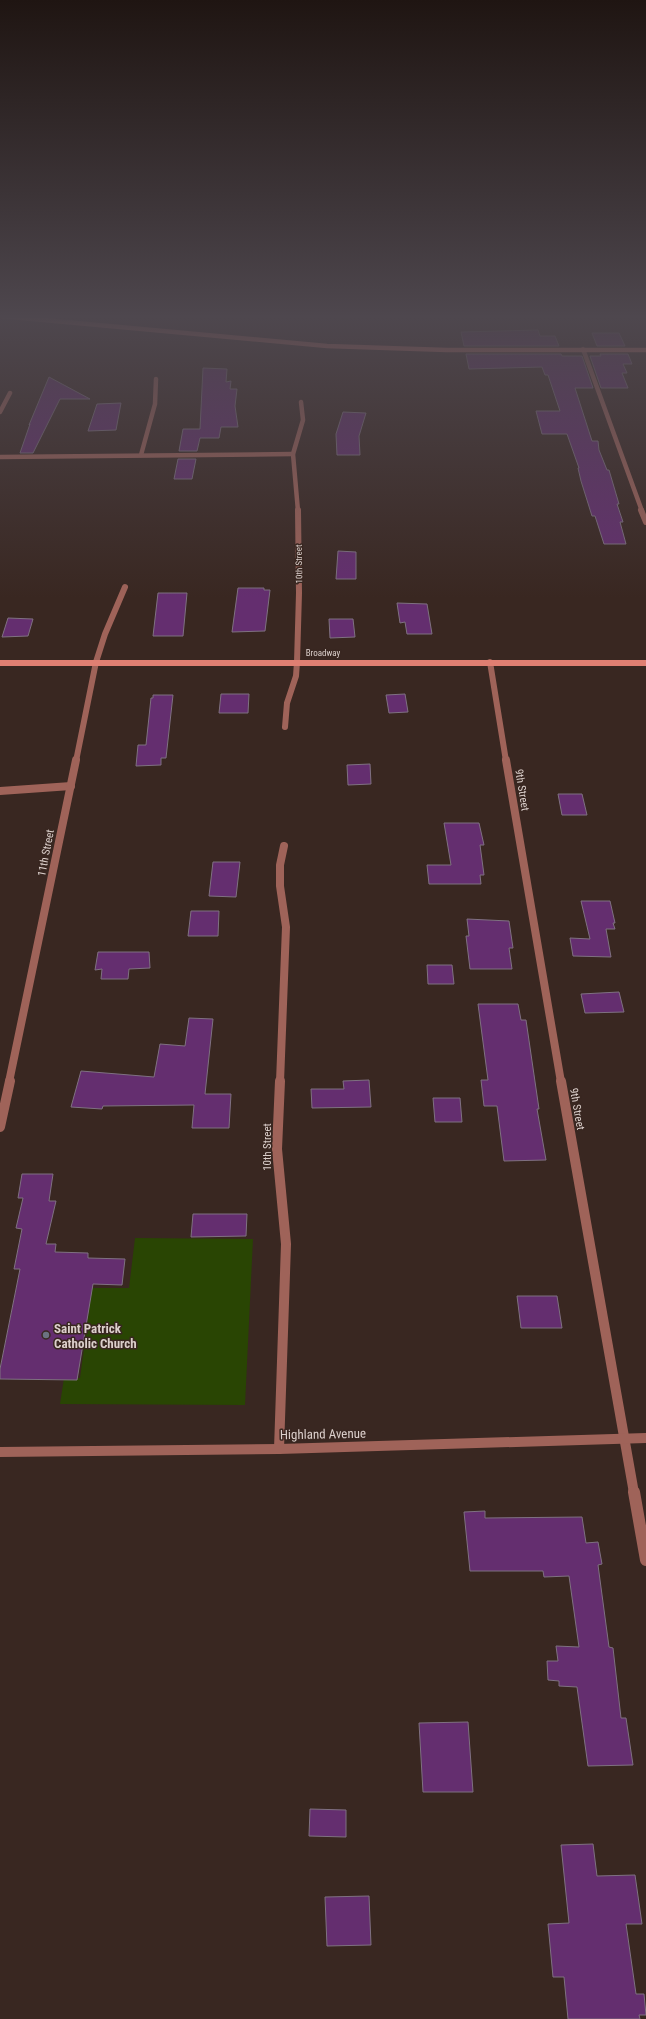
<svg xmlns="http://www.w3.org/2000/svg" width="646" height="2019" font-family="'Roboto Condensed',sans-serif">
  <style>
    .green { fill: #294503 }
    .building { fill: #642e6f; stroke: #7f7181 }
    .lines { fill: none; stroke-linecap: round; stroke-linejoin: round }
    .lane { stroke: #9f6359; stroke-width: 8 }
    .street-far4 { stroke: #9f6359; stroke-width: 4.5 }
    .street-far3 { stroke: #9f6359; stroke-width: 6 }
    .street-far2 { stroke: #9f6359; stroke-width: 8 }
    .street-far1 { stroke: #9f6359; stroke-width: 10 }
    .street { stroke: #9f6359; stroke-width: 12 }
    .secondary-far1 { stroke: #e07f72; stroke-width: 4.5 }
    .secondary { stroke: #e07f72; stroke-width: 6 }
    .worship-dot { fill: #6b7280; stroke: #392721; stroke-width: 1.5 }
    .labels { text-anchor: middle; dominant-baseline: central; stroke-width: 3; stroke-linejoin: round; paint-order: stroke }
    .far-street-label { font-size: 9px; fill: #dcd0cc; stroke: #392721 }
    .street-label { font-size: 11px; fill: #dcd0cc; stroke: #392721 }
    .near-poi-label { font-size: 13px; font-weight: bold; fill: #dcd0cc; stroke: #392721; text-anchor: start }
    .near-street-label { font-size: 13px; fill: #dcd0cc; stroke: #392721 }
  </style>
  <rect width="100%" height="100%" fill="#392721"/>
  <g class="green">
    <polygon points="302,315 351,315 349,320 301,316"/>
    <polygon points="135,1238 253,1239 245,1405 60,1404 64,1378 80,1378 92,1288 129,1288"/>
  </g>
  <g class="building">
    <polygon points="538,330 540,336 555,336 559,346 464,346 461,332"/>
    <polygon points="592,333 619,333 625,346 597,346"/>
    <polygon points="466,354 561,354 562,356 582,356 593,388 575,388 592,441 598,441 599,450 607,470 609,470 619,504 617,504 623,522 620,522 626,544 604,544 595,516 592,516 581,481 578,468 579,468 567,434 542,434 536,411 560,411 548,375 545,375 542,367 469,369"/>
    <polygon points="600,354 628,354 632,364 623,364 627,373 622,373 628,388 601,388 590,356 601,356"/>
    <polygon points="203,368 227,369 226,382 231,381 230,389 237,389 235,406 238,427 221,427 219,438 200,438 197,451 179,451 183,429 200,429"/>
    <polygon points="49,377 90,399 60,399 33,453 20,453 30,424 29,425"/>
    <polygon points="121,403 116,430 88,431 97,404"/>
    <polygon points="343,412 366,413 359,436 360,455 337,455 336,434"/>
    <polygon points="178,459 196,459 192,479 174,479"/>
    <polygon points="338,551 356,552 356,579 336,579"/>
    <polygon points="238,588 264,588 264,590 270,590 265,631 232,632"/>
    <polygon points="158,593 187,593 183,636 153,636"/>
    <polygon points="397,603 427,604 432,634 407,634 405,622 400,623"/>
    <polygon points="8,618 33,619 28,636 2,637"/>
    <polygon points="329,619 353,619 355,637 330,638"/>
    <polygon points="221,694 249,694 248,713 219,713"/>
    <polygon points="405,694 408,712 389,713 386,695"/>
    <polygon points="153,695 173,695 166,758 161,758 161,765 136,766 138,745 146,745 151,698 153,698"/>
    <polygon points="370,764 371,784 348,785 347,765"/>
    <polygon points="558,794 582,794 587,815 562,815"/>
    <polygon points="444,823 479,823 484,845 480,845 484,875 480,875 481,884 429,884 427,865 451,865"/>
    <polygon points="213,862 240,862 236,897 209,896"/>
    <polygon points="581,901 610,901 615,923 613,923 615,929 606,929 611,957 573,956 570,938 590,939"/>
    <polygon points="191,911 219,911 218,936 188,936"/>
    <polygon points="467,919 509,921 513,948 509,948 512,969 470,969 466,936 469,936"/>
    <polygon points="98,952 149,952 150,968 129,969 128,979 101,979 102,969 95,970"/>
    <polygon points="427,965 452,965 454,984 428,984"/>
    <polygon points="619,992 624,1012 585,1013 581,994"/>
    <polygon points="478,1004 518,1004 521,1020 526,1020 539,1109 537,1109 546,1160 504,1161 497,1106 484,1106 481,1080 488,1080"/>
    <polygon points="189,1018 213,1019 205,1094 231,1094 229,1128 192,1128 194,1105 103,1106 102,1109 71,1107 81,1071 154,1077 160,1044 185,1046"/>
    <polygon points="369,1080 371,1107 312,1108 311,1089 344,1089 343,1081"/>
    <polygon points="433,1098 460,1098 462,1122 435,1122"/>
    <polygon points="22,1174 53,1174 49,1201 56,1201 46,1244 56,1244 55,1252 88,1253 88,1258 125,1259 122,1285 93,1284 77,1380 0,1379 0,1369 20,1269 14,1269 22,1229 16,1228 23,1198 18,1198"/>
    <polygon points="193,1214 247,1214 246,1236 191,1237"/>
    <polygon points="517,1296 557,1296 562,1328 521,1328"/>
    <polygon points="485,1511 485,1518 582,1517 586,1543 598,1542 602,1564 598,1565 609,1647 613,1648 621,1718 626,1718 633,1765 588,1766 577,1687 559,1686 559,1681 548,1680 547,1661 558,1661 556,1646 579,1647 569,1576 544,1577 543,1571 470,1571 464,1512"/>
    <polygon points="468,1722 473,1792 423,1792 419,1723"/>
    <polygon points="310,1809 346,1810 346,1837 309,1836"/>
    <polygon points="593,1844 597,1876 635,1875 642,1924 626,1924 636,1994 644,1994 646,2015 639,2015 640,2019 568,2019 564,1977 553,1977 548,1924 569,1923 561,1845"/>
    <polygon points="369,1896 371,1945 327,1946 325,1897"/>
  </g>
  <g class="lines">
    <polyline class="lane" points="0,791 71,786"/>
    <g class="street-far4">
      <polyline points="583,349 642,511"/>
      <polyline points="0,412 10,393"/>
      <polyline points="141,455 155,404 156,379"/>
      <polyline points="0,457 293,454"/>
      <polyline points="298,511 293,454 303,420 301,402"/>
    </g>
    <g class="street-far3">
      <polyline points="641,510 646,522"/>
      <polyline points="490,662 506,761"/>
      <polyline points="285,727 287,703 296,676 297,662 299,593 298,510"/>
      <polyline points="76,761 96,662 105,634 125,587"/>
    </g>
    <g class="street-far2">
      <polyline points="506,760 561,1082"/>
      <polyline points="9,1082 76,760"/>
      <polyline points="280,1082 286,927 280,886 280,865 284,846"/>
    </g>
    <g class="street-far1">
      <polyline points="561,1081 634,1493"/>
      <polyline points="0,1127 10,1081"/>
      <polyline points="279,1449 286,1244 277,1149 280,1081"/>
      <polyline points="0,1452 279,1449 646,1438"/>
    </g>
    <polyline class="street" points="634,1492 646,1560"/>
    <polyline class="secondary-far1" points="0,316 327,346 447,350 646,350"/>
    <polyline class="secondary" points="0,663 646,663"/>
  </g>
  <linearGradient id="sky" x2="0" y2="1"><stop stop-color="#1f1512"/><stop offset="0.53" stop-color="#4e474e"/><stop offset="1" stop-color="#4e474e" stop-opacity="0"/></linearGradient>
  <rect width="646" height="598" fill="url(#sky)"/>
  <circle class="worship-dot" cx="46" cy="1335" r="4"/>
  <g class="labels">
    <g class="far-street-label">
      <text transform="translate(299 564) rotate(-91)">10th Street</text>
      <text x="323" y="653">Broadway</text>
    </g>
    <g class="street-label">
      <text transform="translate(522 790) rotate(81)">9th Street</text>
      <text transform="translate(46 853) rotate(-79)">11th Street</text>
      <text transform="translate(577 1109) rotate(80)">9th Street</text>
      <text transform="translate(267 1147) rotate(-90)">10th Street</text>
    </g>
    <g class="near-poi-label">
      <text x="54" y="1328">Saint Patrick<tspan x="54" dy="15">Catholic Church</tspan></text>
    </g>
    <g class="near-street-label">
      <text transform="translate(323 1434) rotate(-1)">Highland Avenue</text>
    </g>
  </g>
</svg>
